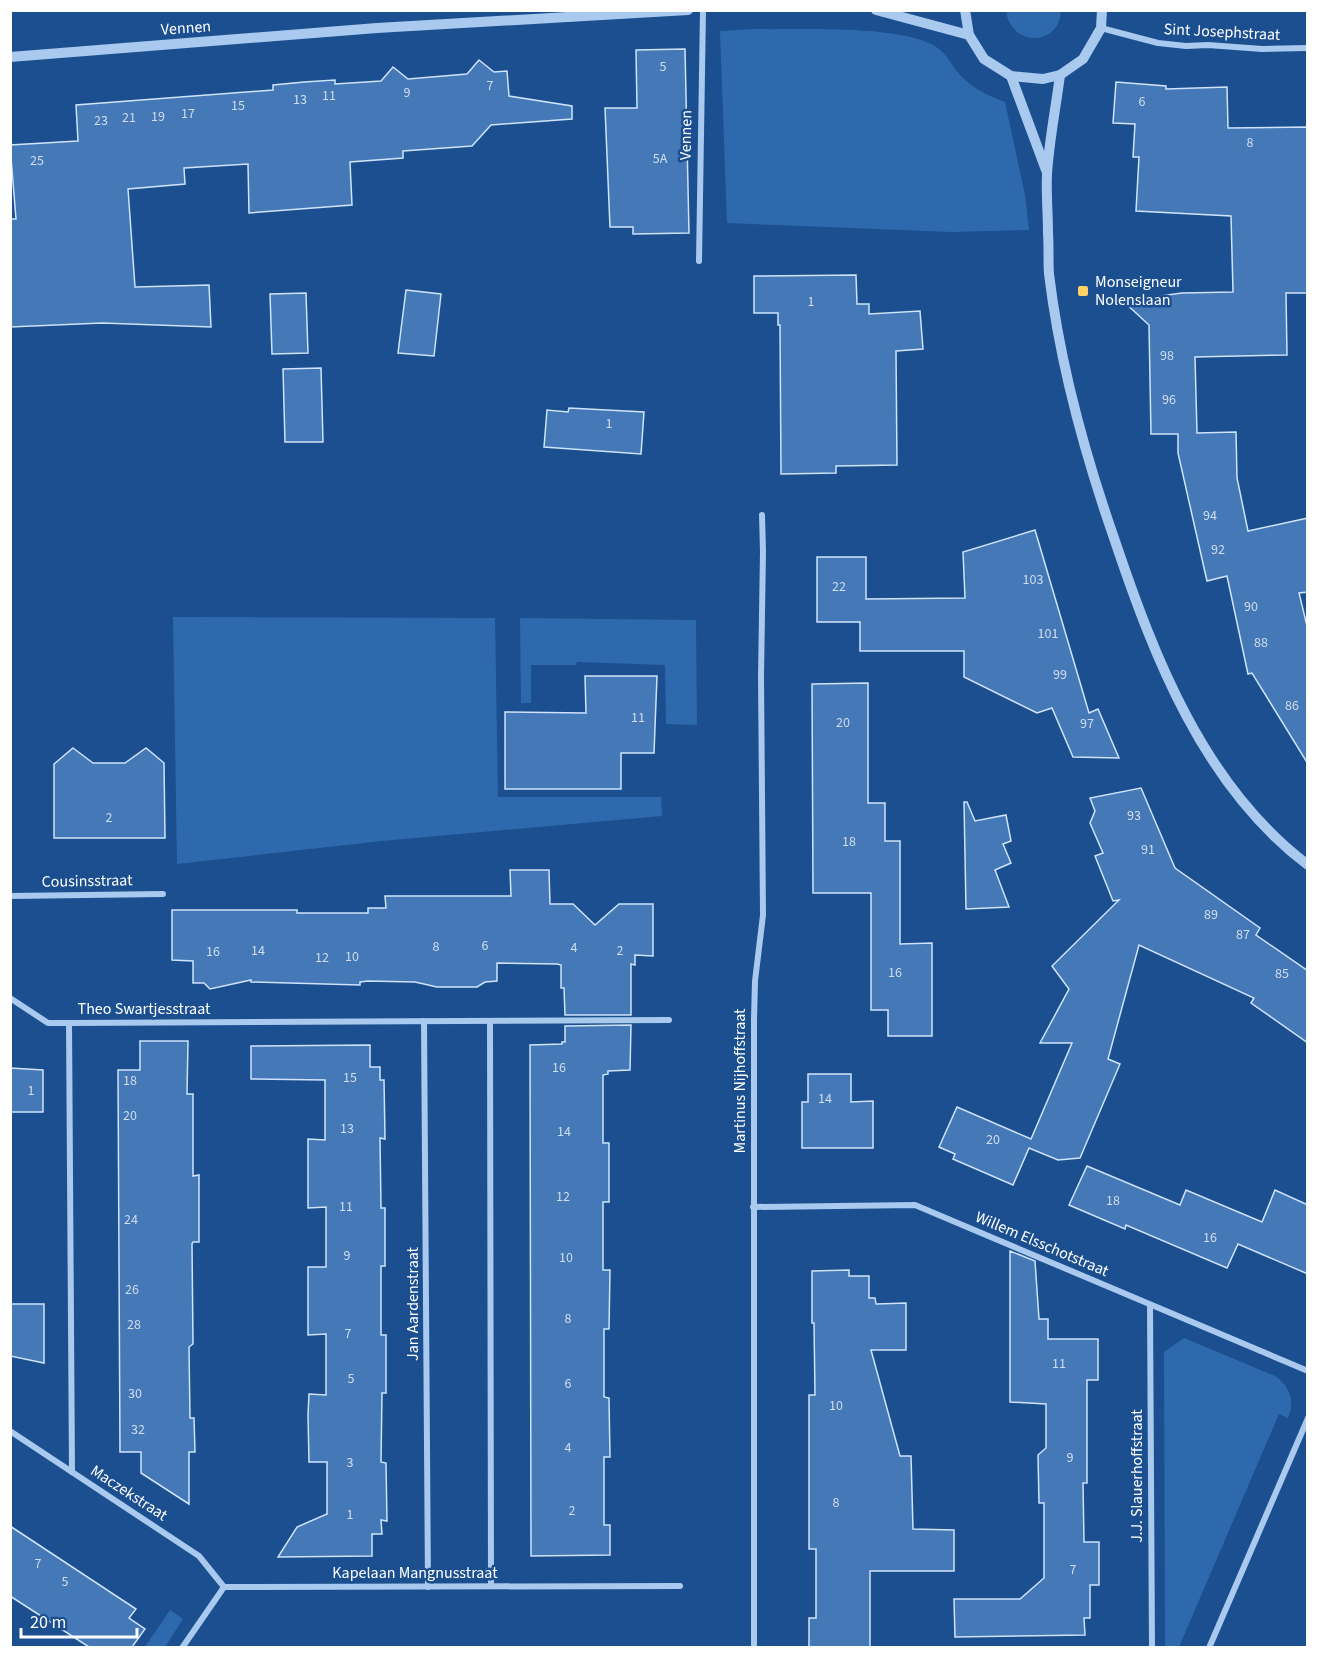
<svg xmlns="http://www.w3.org/2000/svg" width="1318" height="1658" font-family="'Source Sans 3',sans-serif">
  <style>
    .green { fill: #2e69ad }
    .building { fill: #4478b7; stroke: #cfe3fa; stroke-width: 1.5 }
    .lines { fill: none; stroke-linecap: round; stroke-linejoin: round }
    .minor { stroke: #a9c9ee; stroke-width: 6 }
    .tertiary { stroke: #a9c9ee; stroke-width: 10 }
    .poi-dot { fill: #ffd166; stroke: #1b4f8f; stroke-width: 2 }
    .labels { text-anchor: middle; dominant-baseline: central; stroke-width: 5; stroke-linejoin: round; paint-order: stroke }
    .number-label { font-size: 14px; fill: #d0dded }
    .street-label { font-size: 16px; fill: #fff; stroke: #1b4f8f }
    .poi-label { font-size: 16px; fill: #fff; stroke: #1b4f8f; text-anchor: start }
  </style>
  <rect width="100%" height="100%" fill="#1b4f8f"/>
  <g class="green">
    <path d="M1006,11V10L1061,11C1059,47 1011,47 1006,11Z"/>
    <path d="M753,29C800,30 891,25 931,44C944,50 948,59 956,70C968,86 986,95 1005,102L1025,195L1029,230L952,232L727,223L720,31Z"/>
    <polygon points="173,617 495,618 498,797 661,797 662,816 382,841 177,864"/>
    <polygon points="520,618 696,620 697,725 666,724 665,665 577,662 576,665 531,665 531,703 521,703"/>
    <path d="M1184,1338L1275,1376C1290,1386 1295,1401 1288,1418L1279,1414L1179,1647H1165L1164,1352Z"/>
    <polygon points="170,1610 183,1619 165,1647 145,1647"/>
  </g>
  <g class="building">
    <polygon points="685,49 689,233 633,234 633,227 610,227 605,108 637,108 636,50"/>
    <polygon points="479,60 494,72 507,71 509,96 572,106 572,119 491,125 472,146 403,151 403,158 350,162 352,205 249,213 248,164 184,168 185,184 128,189 135,287 209,285 211,327 102,323 10,327 10,219 16,219 10,145 78,141 76,105 273,90 273,85 304,82 335,80 335,84 381,81 393,67 408,79 467,74"/>
    <polygon points="1116,82 1166,86 1166,89 1227,87 1228,128 1308,127 1308,293 1286,293 1287,355 1195,357 1197,433 1236,432 1237,478 1248,531 1308,518 1308,592 1299,593 1308,630 1308,764 1252,673 1248,674 1227,576 1207,581 1178,453 1178,434 1151,434 1149,325 1123,301 1182,293 1233,292 1231,216 1136,211 1139,157 1133,157 1135,124 1113,123"/>
    <polygon points="856,275 857,304 869,304 869,314 920,311 923,349 896,351 897,465 836,466 836,473 781,474 780,325 778,325 778,313 754,313 754,276"/>
    <polygon points="406,290 441,294 434,356 398,353"/>
    <polygon points="306,293 308,353 272,354 270,294"/>
    <polygon points="321,368 323,442 285,442 283,369"/>
    <polygon points="569,408 644,412 641,454 544,447 547,410 568,412"/>
    <polygon points="1035,530 1089,713 1098,709 1119,758 1073,757 1052,708 1037,713 964,677 964,651 860,651 860,622 817,622 817,557 866,557 866,599 965,598 963,552"/>
    <polygon points="585,676 657,676 654,753 621,753 621,789 505,789 505,712 586,713"/>
    <polygon points="868,683 868,803 885,803 885,841 900,841 900,944 932,943 932,1036 888,1036 888,1010 871,1010 871,893 813,893 812,684"/>
    <polygon points="73,748 93,763 125,763 146,748 164,763 165,838 54,838 54,764"/>
    <polygon points="1141,788 1175,868 1260,928 1256,935 1308,971 1308,1043 1251,1003 1254,998 1139,945 1108,1059 1120,1064 1080,1158 1058,1160 1029,1148 1013,1185 953,1159 955,1154 939,1147 957,1107 1031,1139 1072,1043 1040,1043 1069,989 1052,966 1119,900 1113,901 1095,856 1103,853 1090,823 1095,811 1090,798"/>
    <polygon points="964,802 967,802 975,821 1006,815 1011,841 1003,844 1011,863 995,870 1009,907 966,909"/>
    <polygon points="510,870 549,870 550,904 573,904 595,925 619,904 653,904 653,956 635,955 635,965 631,964 631,1015 565,1015 564,988 561,988 561,965 557,964 497,963 497,981 485,982 477,987 437,987 415,982 368,981 360,982 360,985 251,982 251,980 210,989 204,983 193,983 193,961 172,960 172,910 297,910 297,913 368,913 368,908 386,908 385,896 511,896"/>
    <polygon points="631,1025 630,1070 608,1071 608,1074 603,1075 603,1143 609,1143 609,1202 603,1202 603,1270 610,1270 609,1329 604,1329 604,1397 609,1398 610,1457 604,1457 604,1525 610,1525 610,1555 531,1556 530,1045 562,1044 562,1042 565,1042 565,1026"/>
    <polygon points="140,1041 188,1041 187,1094 193,1094 193,1176 199,1175 199,1242 193,1242 192,1244 193,1344 189,1347 190,1418 194,1418 195,1452 189,1452 189,1504 141,1473 141,1452 120,1452 118,1070 140,1070"/>
    <polygon points="370,1045 370,1067 380,1067 380,1080 384,1080 385,1139 380,1138 381,1208 385,1208 385,1266 381,1266 381,1335 386,1335 386,1393 382,1393 381,1462 386,1463 387,1521 381,1520 382,1534 372,1534 372,1556 278,1557 297,1527 327,1514 327,1462 309,1462 308,1415 309,1394 326,1395 326,1334 308,1335 308,1267 326,1267 326,1207 308,1208 308,1139 325,1140 325,1080 251,1079 251,1046"/>
    <polygon points="10,1068 43,1070 43,1112 10,1112"/>
    <polygon points="808,1074 851,1074 851,1102 873,1101 873,1148 802,1148 802,1102 808,1102"/>
    <polygon points="1087,1166 1180,1205 1186,1190 1262,1222 1275,1190 1308,1205 1308,1274 1238,1244 1227,1268 1126,1225 1125,1229 1069,1205"/>
    <polygon points="1010,1251 1035,1261 1039,1319 1048,1319 1048,1339 1098,1339 1098,1380 1087,1380 1087,1483 1083,1483 1084,1542 1099,1542 1099,1585 1090,1585 1090,1618 1084,1618 1085,1635 955,1637 954,1599 1020,1599 1044,1578 1044,1503 1039,1503 1038,1455 1046,1448 1046,1404 1010,1402"/>
    <polygon points="849,1270 849,1276 869,1276 869,1298 875,1298 876,1304 906,1303 906,1350 871,1350 900,1456 911,1456 913,1529 954,1530 954,1571 870,1571 870,1647 809,1647 809,1618 816,1618 816,1549 809,1549 809,1395 815,1395 814,1323 812,1323 812,1271"/>
    <polygon points="10,1304 44,1304 44,1363 10,1356"/>
    <polygon points="10,1526 136,1609 129,1618 145,1629 132,1647 89,1647 10,1596"/>
  </g>
  <g class="lines">
    <g class="minor">
      <polyline points="1101,28 1158,43 1186,46 1208,45 1262,49 1308,48"/>
      <polyline points="699,261 703,10"/>
      <polyline points="10,896 163,894"/>
      <polyline points="10,998 48,1023 69,1023"/>
      <polyline points="424,1021 428,1587"/>
      <polyline points="490,1021 491,1586"/>
      <polyline points="753,1207 915,1205 1308,1371"/>
      <polyline points="1150,1305 1152,1648"/>
      <polyline points="10,1431 199,1556 224,1587"/>
      <polyline points="72,1472 69,1023 669,1020"/>
      <polyline points="182,1648 224,1587 680,1586"/>
      <polyline points="754,1648 754,1020 755,981 763,915 761,676 763,551 762,515"/>
      <polyline points="1209,1648 1308,1418"/>
    </g>
    <g class="tertiary">
      <polyline points="876,10 969,35"/>
      <polyline points="965,10 969,35 984,59 1011,76 1043,79 1060,75 1083,59 1101,28 1102,10"/>
      <polyline points="10,57 377,28 688,10"/>
      <path d="M1060,75C1056,107 1049,141 1047,174C1046,193 1048,213 1048,233C1049,246 1048,260 1049,274C1060,365 1084,452 1114,538C1154,657 1204,787 1308,865"/>
      <polyline points="1011,76 1046,170"/>
    </g>
  </g>
  <rect class="poi-dot" x="1077" y="285" width="12" height="12" rx="3"/>
  <g class="labels">
    <g class="number-label">
      <text x="663" y="67">5</text>
      <text x="490" y="86">7</text>
      <text x="407" y="93">9</text>
      <text x="329" y="96">11</text>
      <text x="300" y="100">13</text>
      <text x="1142" y="102">6</text>
      <text x="238" y="106">15</text>
      <text x="188" y="114">17</text>
      <text x="158" y="117">19</text>
      <text x="129" y="118">21</text>
      <text x="101" y="121">23</text>
      <text x="1250" y="143">8</text>
      <text x="660" y="159">5A</text>
      <text x="37" y="161">25</text>
      <text x="811" y="302">1</text>
      <text x="1167" y="356">98</text>
      <text x="1169" y="400">96</text>
      <text x="609" y="424">1</text>
      <text x="1210" y="516">94</text>
      <text x="1218" y="550">92</text>
      <text x="1033" y="580">103</text>
      <text x="839" y="587">22</text>
      <text x="1251" y="607">90</text>
      <text x="1048" y="634">101</text>
      <text x="1261" y="643">88</text>
      <text x="1060" y="675">99</text>
      <text x="1292" y="706">86</text>
      <text x="638" y="718">11</text>
      <text x="843" y="723">20</text>
      <text x="1087" y="724">97</text>
      <text x="1134" y="816">93</text>
      <text x="109" y="818">2</text>
      <text x="849" y="842">18</text>
      <text x="1148" y="850">91</text>
      <text x="1211" y="915">89</text>
      <text x="1243" y="935">87</text>
      <text x="485" y="946">6</text>
      <text x="436" y="947">8</text>
      <text x="574" y="948">4</text>
      <text x="258" y="951">14</text>
      <text x="620" y="951">2</text>
      <text x="213" y="952">16</text>
      <text x="352" y="957">10</text>
      <text x="322" y="958">12</text>
      <text x="895" y="973">16</text>
      <text x="1282" y="974">85</text>
      <text x="559" y="1068">16</text>
      <text x="350" y="1078">15</text>
      <text x="130" y="1081">18</text>
      <text x="31" y="1091">1</text>
      <text x="825" y="1099">14</text>
      <text x="130" y="1116">20</text>
      <text x="347" y="1129">13</text>
      <text x="564" y="1132">14</text>
      <text x="993" y="1140">20</text>
      <text x="563" y="1197">12</text>
      <text x="1113" y="1201">18</text>
      <text x="346" y="1207">11</text>
      <text x="131" y="1220">24</text>
      <text x="1210" y="1238">16</text>
      <text x="347" y="1256">9</text>
      <text x="566" y="1258">10</text>
      <text x="132" y="1290">26</text>
      <text x="568" y="1319">8</text>
      <text x="134" y="1325">28</text>
      <text x="348" y="1334">7</text>
      <text x="1059" y="1364">11</text>
      <text x="351" y="1379">5</text>
      <text x="568" y="1384">6</text>
      <text x="135" y="1394">30</text>
      <text x="836" y="1406">10</text>
      <text x="138" y="1430">32</text>
      <text x="568" y="1448">4</text>
      <text x="1070" y="1458">9</text>
      <text x="350" y="1463">3</text>
      <text x="836" y="1503">8</text>
      <text x="572" y="1511">2</text>
      <text x="350" y="1515">1</text>
      <text x="38" y="1564">7</text>
      <text x="1073" y="1570">7</text>
      <text x="65" y="1582">5</text>
    </g>
    <g class="street-label">
      <text transform="translate(186 28) rotate(-4)">Vennen</text>
      <text transform="translate(1222 32) rotate(3)">Sint Josephstraat</text>
      <text transform="translate(686 135) rotate(-89)">Vennen</text>
      <text transform="translate(87 881) rotate(-1)">Cousinsstraat</text>
      <text x="144" y="1009">Theo Swartjesstraat</text>
      <text transform="translate(740 1081) rotate(-90)">Martinus Nijhoffstraat</text>
      <text transform="translate(1042 1244) rotate(23)">Willem Elsschotstraat</text>
      <text transform="translate(413 1304) rotate(-90)">Jan Aardenstraat</text>
      <text transform="translate(1137 1476) rotate(-90)">J.J. Slauerhoffstraat</text>
      <text transform="translate(129 1493) rotate(33)">Maczekstraat</text>
      <text x="415" y="1573">Kapelaan Mangnusstraat</text>
    </g>
    <g class="poi-label">
      <text x="1095" y="282">Monseigneur<tspan x="1095" dy="18">Nolenslaan</tspan></text>
    </g>
  </g>
  <rect width="1318" height="1658" fill="none" stroke="#ffffff" stroke-width="24"/>
  <path d="M21 1628v9h116v-9" fill="none" stroke="#ffffff" stroke-width="3"/>
  <text x="30" y="1628" font-size="18" fill="#ffffff" stroke="#1b4f8f" stroke-width="4.5" paint-order="stroke">20 m</text>
</svg>
